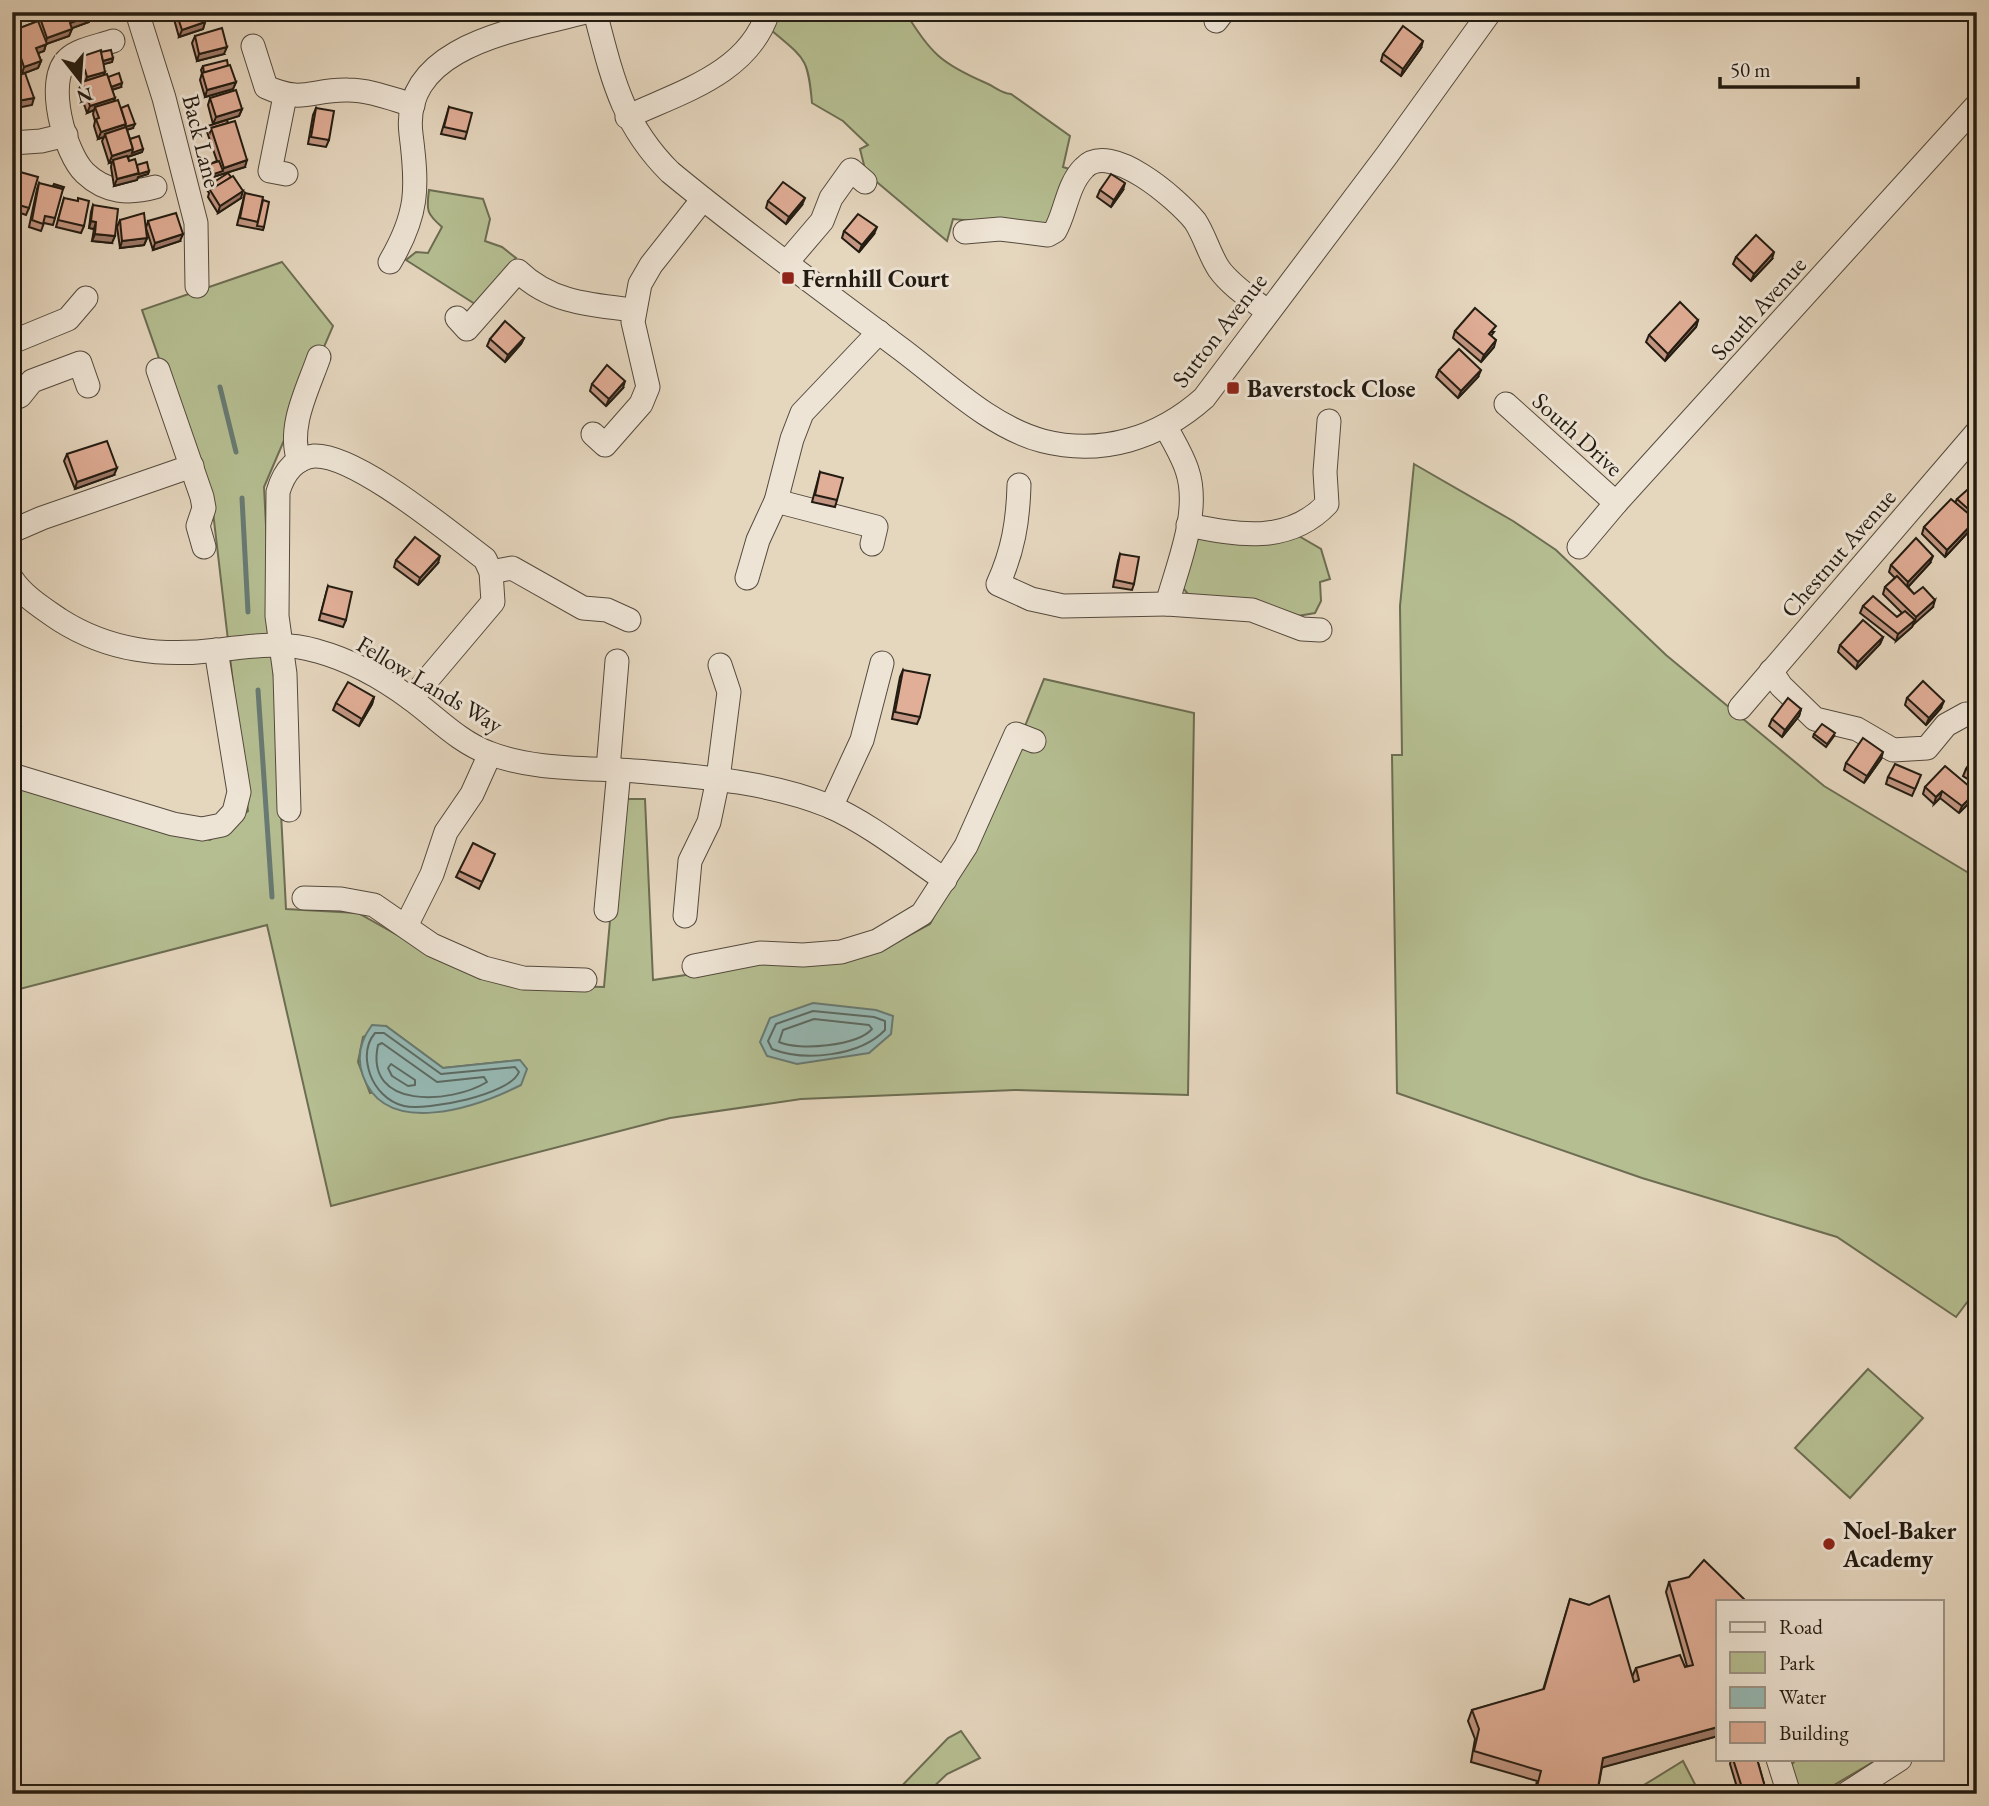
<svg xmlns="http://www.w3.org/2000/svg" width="1989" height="1806" font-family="'EB Garamond',serif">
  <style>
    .green { fill: #b5be91; stroke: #6c6d52; stroke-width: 2; fill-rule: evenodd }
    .water { fill: #96b9b4; stroke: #687a73; stroke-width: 2 }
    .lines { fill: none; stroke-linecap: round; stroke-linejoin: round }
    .shore { stroke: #5c6a63; stroke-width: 2 }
    .stream { stroke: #687a73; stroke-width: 5 }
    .minor-casing { stroke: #544a3d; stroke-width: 25 }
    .minor { stroke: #eee4d5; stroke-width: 23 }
    .wall { fill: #c29682; stroke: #231c12; stroke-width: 2 }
    .shaded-wall { fill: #9e7a6a; stroke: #231c12; stroke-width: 2 }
    .building { fill: #e1ae97; stroke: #231c12; stroke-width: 2 }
    .poi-dot { fill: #8f2418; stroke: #eee4d5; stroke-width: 2.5 }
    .labels { text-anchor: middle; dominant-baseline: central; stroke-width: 6; stroke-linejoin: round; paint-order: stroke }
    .street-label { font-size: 24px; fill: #231c12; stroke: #eee4d5 }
    .poi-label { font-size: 24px; font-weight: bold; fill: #231c12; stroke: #eee4d5; text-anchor: start }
  </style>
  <rect width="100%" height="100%" fill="#e5d6be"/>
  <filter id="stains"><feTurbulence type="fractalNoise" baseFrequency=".00286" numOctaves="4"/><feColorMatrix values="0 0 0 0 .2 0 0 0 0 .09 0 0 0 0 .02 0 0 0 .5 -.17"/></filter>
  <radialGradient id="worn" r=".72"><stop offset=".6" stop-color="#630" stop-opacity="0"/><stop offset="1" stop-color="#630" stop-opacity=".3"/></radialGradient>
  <g class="green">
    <path d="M775,12H905C932,54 940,63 986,83C996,87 1000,93 1011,94L1070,136L1063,167L1076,171L1052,228L953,219L947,241L866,173L860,149L868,145L843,121L812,103C808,57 805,59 771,30Z"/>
    <path d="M429,190L483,199L490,219L485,241L502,247L516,258L475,304L406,260L416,252L428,253L442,227C427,214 426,211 429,190Z"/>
    <path d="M282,262L333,326L264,487L286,909L358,913L451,965L515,985L604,987L621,799H645L653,980L757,964L880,951L930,924L994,803L1044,679L1194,713L1188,1095L1015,1090L801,1099L670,1118L331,1206L267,925L12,991V786L210,840L248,811L213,512L142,310ZM386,1026L443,1068L520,1060L370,1093L358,1062L363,1037Z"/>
    <polygon points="1414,464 1513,521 1556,550 1666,655 1824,786 1977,878 1977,1289 1956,1317 1837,1237 1642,1178 1397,1093 1392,755 1402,755 1400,606"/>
    <polygon points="1297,535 1321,549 1330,579 1320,582 1321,601 1315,613 1292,617 1188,594 1183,588 1196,539"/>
    <polygon points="1868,1369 1923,1418 1850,1498 1795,1448"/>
    <polygon points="961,1731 980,1758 947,1774 926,1794 894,1794 948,1738"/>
    <polygon points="1797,1759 1878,1759 1819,1794 1801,1794 1791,1765"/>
    <polygon points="1683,1761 1700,1794 1642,1794 1644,1785"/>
  </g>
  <g class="water">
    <polygon points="813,1003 876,1010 893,1016 891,1034 869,1053 797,1064 767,1056 760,1042 770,1018"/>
    <path d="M372,1025L386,1026L443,1068L520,1060L527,1069L521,1085C477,1107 386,1139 363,1076C356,1057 360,1041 372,1025Z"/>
  </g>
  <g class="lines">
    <g class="shore">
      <path d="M813,1011L874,1017L885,1021V1030C860,1056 805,1062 772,1049L768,1041L776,1024Z"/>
      <path d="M814,1019L869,1025L872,1029C857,1046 799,1051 779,1042L783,1030Z"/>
      <path d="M375,1033H384L441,1074L515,1067L519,1072C510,1095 427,1111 404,1106C387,1102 375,1088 370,1074C365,1059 365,1045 375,1033Z"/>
      <path d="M382,1043L437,1082L484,1077L487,1082C451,1104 364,1110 378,1045Z"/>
      <polygon points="391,1064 415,1080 415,1085 408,1086 392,1076 388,1068"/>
    </g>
    <g class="stream">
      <polyline points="220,387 236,452"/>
      <polyline points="242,498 248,612"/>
      <polyline points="258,690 272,897"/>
    </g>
    <g class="minor-casing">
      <g id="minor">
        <polyline points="137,12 164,98 196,223 197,286"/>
        <path d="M595,12C612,76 621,123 670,172C745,234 824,291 901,349C944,381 990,427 1043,441C1102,456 1159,438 1204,398L1387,155L1490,12"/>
        <polyline points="1216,21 1223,12"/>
        <path d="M113,41C99,46 79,49 68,59C44,80 65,154 85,173C106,193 129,194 155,187"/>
        <path d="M253,46L266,87C304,104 311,89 348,90C370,90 392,99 413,105"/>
        <polyline points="285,96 270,171 286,174"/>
        <path d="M627,117C680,92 748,74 768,12"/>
        <polyline points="12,143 41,141 66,135"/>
        <path d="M965,232L1000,229L1048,235L1055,231C1066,212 1067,185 1084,168C1110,140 1177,199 1195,221C1205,236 1209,254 1219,269C1231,286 1252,299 1268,312"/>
        <path d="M390,262C418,214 418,189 411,134C400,44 523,29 586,12"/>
        <polyline points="787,262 822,221 831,198 851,170 865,182"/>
        <path d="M457,318L467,329L518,271C551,303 591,305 634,310"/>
        <polyline points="12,342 68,319 86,298"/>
        <polyline points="158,370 202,497 204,508 198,526 204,547"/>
        <polyline points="12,399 20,396 32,381 80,363 88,386"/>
        <polyline points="1506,404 1616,503"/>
        <path d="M1165,426C1173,440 1182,455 1187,470C1201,511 1178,564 1167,604L1252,610L1302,629L1320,630"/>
        <polyline points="593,434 605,445 641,404 648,387 633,322 640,284 651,265 703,199"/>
        <path d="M299,461C287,427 308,389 319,357"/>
        <path d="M1019,485C1018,522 1013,551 998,584L1031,599L1063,606L1167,604"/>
        <path d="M1188,525C1237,535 1288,545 1327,504L1325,472L1329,421"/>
        <polyline points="12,531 42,518 192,466"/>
        <polyline points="872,544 876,527 776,501 792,439 802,413 879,332"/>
        <polyline points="1579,547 1616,503 1977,105"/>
        <polyline points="491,572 512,568 583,608 607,610 629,620"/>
        <polyline points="747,578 758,540 776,501"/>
        <path d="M12,579C23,596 44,609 60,620C109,651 161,657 218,650C251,646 285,641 317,651C350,660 384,679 411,699C437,718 459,742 489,753C537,772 596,767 647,772C706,777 773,783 829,806C870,824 908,855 945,880"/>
        <polyline points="1771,671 1781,686 1815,719 1857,729 1893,750 1927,748 1946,725 1966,714"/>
        <polyline points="1740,708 1977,432"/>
        <polyline points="608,769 617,661"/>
        <polyline points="12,775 173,824 202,829 222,825 234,812 239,792 216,650"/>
        <polyline points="831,807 862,740 882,663"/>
        <path d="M289,810L285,674L277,616L278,492C283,475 293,458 314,456C356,454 450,533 485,559L491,572L493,602L411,699"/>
        <polyline points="304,898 341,899 374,905 432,945 484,968 523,978 585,980"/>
        <polyline points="606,910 619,770"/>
        <polyline points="685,916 690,861 709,822 718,779 729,692 720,665"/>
        <polyline points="406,926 432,874 446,832 472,794 490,754"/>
        <polyline points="694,966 760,953 803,955 841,952 877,941 922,914 966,846 1016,734 1034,741"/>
        <polyline points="1778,1759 1789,1794"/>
        <polyline points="1846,1794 1900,1759"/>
      </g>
    </g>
    <use href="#minor" class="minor"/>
  </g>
  <g class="wall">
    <polygon points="172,12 202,12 205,22 203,29 179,37"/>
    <polygon points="39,15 92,15 89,22 72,28 69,36 46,44 44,51 38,53 41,61 38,68 22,74 12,47 12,31 36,22"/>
    <polygon points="195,36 224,54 197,61 192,43"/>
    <polygon points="1421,48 1401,76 1381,61 1383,54"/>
    <polygon points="101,52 113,58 112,62 103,64 103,75 108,77 121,87 112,90 115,98 113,101 121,108 133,128 127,130 130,139 143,149 142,152 128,157 129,161 149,171 148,174 138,177 137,180 114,186 111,167 112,162 109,163 102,141 104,137 98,139 94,126 95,121 93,114 94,110 87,113 79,89 82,82 83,81 82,77 79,78 75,65 77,58"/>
    <polygon points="203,66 228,66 236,82 233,89 205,97 200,80 202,73 201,70"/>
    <polygon points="210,98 242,109 239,116 213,124 208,105"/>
    <polygon points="449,107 467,132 465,139 441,134"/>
    <polygon points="316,108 329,140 326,147 308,144 313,115"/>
    <polygon points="208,126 245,167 213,177 209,167 210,164 217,161 206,129"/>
    <polygon points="12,173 29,208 26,215 12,210"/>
    <polygon points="39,183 55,218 53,225 44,223 41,231 29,227 37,189"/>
    <polygon points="208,186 241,198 218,213 208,197 209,193 207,190"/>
    <polygon points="1100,190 1123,190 1111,207 1097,197"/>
    <polygon points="245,193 264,227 263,230 237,225"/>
    <polygon points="64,198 84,226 81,233 56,227"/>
    <polygon points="768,201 802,205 786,224 766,208"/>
    <polygon points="93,205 112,243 92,241 94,229 89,228 91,212"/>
    <polygon points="120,220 147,238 144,245 120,248 117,227"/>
    <polygon points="148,221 180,241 153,250 146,228"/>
    <polygon points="844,231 874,234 859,252 842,238"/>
    <polygon points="1736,257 1772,259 1751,281 1733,264"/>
    <polygon points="1698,320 1696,327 1665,361 1646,342 1649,335"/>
    <polygon points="1455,331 1494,332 1491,336 1494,347 1481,362 1453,338"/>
    <polygon points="524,338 521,344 505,362 487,346 490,339"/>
    <polygon points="1439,370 1478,377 1458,398 1436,377"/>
    <polygon points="592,384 623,388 606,406 590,391"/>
    <polygon points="67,454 114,475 75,489 64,461"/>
    <polygon points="820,472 837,500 835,507 812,502"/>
    <polygon points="1977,479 1977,496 1970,490 1973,483"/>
    <polygon points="1957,499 1977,499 1977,526 1974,524 1973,527 1945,557 1922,534 1924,527 1955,503"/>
    <polygon points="1120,554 1134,584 1132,590 1113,587 1118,561"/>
    <polygon points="396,560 438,563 418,585 394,567"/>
    <polygon points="1930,563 1908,587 1914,594 1933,607 1914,623 1912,627 1896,641 1860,613 1863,606 1897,617 1902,613 1883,594 1885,587 1895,578 1889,572 1891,565"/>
    <polygon points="328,586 346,620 343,627 319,620"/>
    <polygon points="1883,637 1880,644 1856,669 1838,652 1840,645"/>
    <polygon points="903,670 920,717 917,724 892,719 900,677"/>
    <polygon points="374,697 372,704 359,726 333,710 336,703"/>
    <polygon points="1907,698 1941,708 1926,725 1905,705"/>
    <polygon points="1801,709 1799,716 1782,737 1769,726 1772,719"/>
    <polygon points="1814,734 1834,736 1826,747 1813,737"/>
    <polygon points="1977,753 1977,785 1963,776 1966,769"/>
    <polygon points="1881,759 1864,783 1844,770 1846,763"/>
    <polygon points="1888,777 1918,782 1912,796 1886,784"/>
    <polygon points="1925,787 1973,799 1959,813 1940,798 1934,804 1923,794"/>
    <polygon points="492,861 479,889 456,877 459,871"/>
    <polygon points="1669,1582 1718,1601 1718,1736 1602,1767 1597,1794 1534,1794 1537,1781 1471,1762 1475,1739 1468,1721 1472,1710 1543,1690 1570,1599 1589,1605 1632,1677 1636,1668 1687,1666 1666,1592"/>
    <polygon points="1731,1759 1757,1759 1767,1794 1739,1794 1730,1764"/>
  </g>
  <g class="shaded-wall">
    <polygon points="92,15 89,22 67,30 70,23"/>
    <polygon points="205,22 203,29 179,37 182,30"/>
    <polygon points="72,29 69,36 46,44 44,51 33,55 36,48 45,45 47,38"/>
    <polygon points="1423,41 1421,48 1401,76 1403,69"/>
    <polygon points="227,47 224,54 197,61 199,54"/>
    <polygon points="113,58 112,62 101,65 103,61"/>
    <polygon points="41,61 38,68 22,74 24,67"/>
    <polygon points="85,70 82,77 79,78 82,71"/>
    <polygon points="105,72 102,79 84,84 87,77"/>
    <polygon points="236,82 233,89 205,97 207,90"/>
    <polygon points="122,83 121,87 108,91 109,88"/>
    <polygon points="34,98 32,105 12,109 12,102"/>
    <polygon points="115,98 112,105 95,107 94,110 87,113 90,106"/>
    <polygon points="242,109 239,116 213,124 216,117"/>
    <polygon points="126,124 135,124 133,128 105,136 105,134 104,137 98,139 101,132"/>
    <polygon points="133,149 143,149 142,152 109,163 112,156"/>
    <polygon points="247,160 245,167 213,177 214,174 222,171 224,168"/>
    <polygon points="149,171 148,174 138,177 137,180 114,186 117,179"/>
    <polygon points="1125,183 1123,190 1111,207 1114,200"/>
    <polygon points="243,191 241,198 218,213 220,206"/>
    <polygon points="805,198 802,205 786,224 789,217"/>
    <polygon points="91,221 96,222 94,229 89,228"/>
    <polygon points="877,227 874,234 859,252 862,245"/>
    <polygon points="95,234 115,236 112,243 92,241"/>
    <polygon points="183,234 180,241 153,250 155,243"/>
    <polygon points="147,238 144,245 120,248 122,241"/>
    <polygon points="1774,252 1772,259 1751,281 1754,274"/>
    <polygon points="1698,320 1696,327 1665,361 1668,354"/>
    <polygon points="524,338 521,344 505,362 508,355"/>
    <polygon points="1496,340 1494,347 1481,362 1484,355"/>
    <polygon points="1481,370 1478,377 1458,398 1461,391"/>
    <polygon points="625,381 623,388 606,406 609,399"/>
    <polygon points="117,468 114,475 75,489 77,482"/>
    <polygon points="1976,520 1973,527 1945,557 1947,550"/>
    <polygon points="440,556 438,563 418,585 420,578"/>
    <polygon points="1933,556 1930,563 1906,589 1908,582"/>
    <polygon points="1935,600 1933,607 1914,624 1916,617"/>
    <polygon points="1915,620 1912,627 1896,641 1898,634"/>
    <polygon points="1883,637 1880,644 1856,669 1858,662"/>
    <polygon points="374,697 372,704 359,726 362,719"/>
    <polygon points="1944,701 1941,708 1926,725 1929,718"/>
    <polygon points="1801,709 1799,716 1782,737 1785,730"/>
    <polygon points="1883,752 1881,759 1864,783 1867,776"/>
    <polygon points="1942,791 1940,798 1934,804 1936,797"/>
    <polygon points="1976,792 1973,799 1959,813 1962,806"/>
    <polygon points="1718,1727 1718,1736 1600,1768 1603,1758"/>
  </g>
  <g class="building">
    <polygon points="46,12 91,12 92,15 70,23 72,29 47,38 39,15"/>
    <polygon points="176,12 202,12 205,22 182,30"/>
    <polygon points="38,21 47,44 36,48 41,61 24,67 12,31"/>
    <polygon points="1403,26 1423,41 1403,69 1383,54"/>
    <polygon points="222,28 227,47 199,54 195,36"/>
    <polygon points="101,50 105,72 87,77 85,70 82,71 77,58"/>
    <polygon points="111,50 113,58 103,61 101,52"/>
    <polygon points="227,60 228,66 204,73 203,66"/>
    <polygon points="230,65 236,82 207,90 202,73"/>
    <polygon points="25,73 34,98 12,102 12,78"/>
    <polygon points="119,73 122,83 111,87 108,77"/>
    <polygon points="107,74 115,98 90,106 82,82"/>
    <polygon points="236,90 242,109 216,117 210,98"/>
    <polygon points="118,100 126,124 101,132 96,119 99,118 95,107"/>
    <polygon points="128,105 135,124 125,127 126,124 121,108"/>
    <polygon points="449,107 472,113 467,132 444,127"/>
    <polygon points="316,108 334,111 329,140 311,137"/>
    <polygon points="227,120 228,123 211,128 210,132 208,126"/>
    <polygon points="235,121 247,160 224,168 211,128"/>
    <polygon points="126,127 133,149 112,156 105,134"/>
    <polygon points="139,136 143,149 132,153 133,149 130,139"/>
    <polygon points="127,156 129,161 135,159 139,173 117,179 113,160"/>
    <polygon points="219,161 223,171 214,174 210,164"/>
    <polygon points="147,162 149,171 139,174 137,165"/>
    <polygon points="13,170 38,177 29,208 12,203 12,174"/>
    <polygon points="228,173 231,177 211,190 208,186"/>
    <polygon points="1111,174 1125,183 1114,200 1100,190"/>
    <polygon points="233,176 243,191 220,206 210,190"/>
    <polygon points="783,182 805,198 789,217 768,201"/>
    <polygon points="39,183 63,189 55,218 45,216 43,224 32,220"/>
    <polygon points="54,184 64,187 63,189 53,186"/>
    <polygon points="245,193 263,197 258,222 240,218"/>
    <polygon points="64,198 78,201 78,198 89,201 84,226 58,220"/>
    <polygon points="263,200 269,202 264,227 257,226"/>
    <polygon points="93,205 118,209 115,236 95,234 96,222 91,221"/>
    <polygon points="144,213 147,238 122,241 120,220"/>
    <polygon points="176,213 183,234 155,243 148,221"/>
    <polygon points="858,214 877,227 862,245 844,231"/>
    <polygon points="1756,235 1774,252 1754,274 1736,257"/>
    <polygon points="1680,302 1698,320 1668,354 1649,335"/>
    <polygon points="1475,308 1496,326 1489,334 1496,340 1484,355 1455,331"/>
    <polygon points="505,321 524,338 508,355 490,339"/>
    <polygon points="1459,349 1481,370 1461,391 1439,370"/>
    <polygon points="607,365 625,381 609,399 592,384"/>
    <polygon points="107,441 117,468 77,482 67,454"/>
    <polygon points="820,472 843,478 837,500 815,495"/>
    <polygon points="1967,490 1977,499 1977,517 1957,499"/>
    <polygon points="1951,499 1976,520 1947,550 1924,527"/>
    <polygon points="415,537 440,556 420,578 396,560"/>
    <polygon points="1916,538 1933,556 1908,582 1891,565"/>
    <polygon points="1120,554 1139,557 1134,584 1115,580"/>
    <polygon points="1897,576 1914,594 1923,587 1935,600 1916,617 1885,587"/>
    <polygon points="328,586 352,592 346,620 321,613"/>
    <polygon points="1873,596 1897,617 1905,611 1915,620 1898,634 1863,606"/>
    <polygon points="1863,620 1883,637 1858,662 1840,645"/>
    <polygon points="903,670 930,675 920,717 895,712"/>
    <polygon points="1923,681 1944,701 1929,718 1907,698"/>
    <polygon points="348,682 374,697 362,719 336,703"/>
    <polygon points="1788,698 1801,709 1785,730 1772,719"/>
    <polygon points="12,724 21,727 14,750 12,750"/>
    <polygon points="1822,724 1835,733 1827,744 1814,734"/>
    <polygon points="1863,738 1883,752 1867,776 1846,763"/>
    <polygon points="1977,753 1977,776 1966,769"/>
    <polygon points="1895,764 1921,775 1915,789 1888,777"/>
    <polygon points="1945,766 1976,792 1962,806 1942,791 1936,797 1925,787"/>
    <polygon points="473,843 495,854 482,882 459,871"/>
    <polygon points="1704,1560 1746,1601 1718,1601 1718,1727 1603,1758 1597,1794 1535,1794 1541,1771 1474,1751 1479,1729 1472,1710 1544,1689 1570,1599 1589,1605 1609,1596 1634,1682 1639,1680 1636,1668 1680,1655 1685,1667 1693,1665 1669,1582 1689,1577"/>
    <polygon points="1733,1759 1757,1759 1767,1794 1744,1794"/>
    <polygon points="1465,1791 1479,1794 1465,1794"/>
  </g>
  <g class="poi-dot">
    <rect x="781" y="271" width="14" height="14" rx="3.5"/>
    <rect x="1226" y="381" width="14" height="14" rx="3.5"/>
    <circle cx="1829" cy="1544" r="7"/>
  </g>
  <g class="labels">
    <g class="street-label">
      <text transform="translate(202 141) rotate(76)">Back Lane</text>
      <text transform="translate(1758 308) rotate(-48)">South Avenue</text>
      <text transform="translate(1219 330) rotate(-52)">Sutton Avenue</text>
      <text transform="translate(1578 434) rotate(42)">South Drive</text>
      <text transform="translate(1838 553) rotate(-49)">Chestnut Avenue</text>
      <text transform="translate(430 684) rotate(31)">Fellow Lands Way</text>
    </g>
    <g class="poi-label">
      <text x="802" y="278">Fernhill Court</text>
      <text x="1247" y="388">Baverstock Close</text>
      <text x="1843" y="1530">Noel-Baker<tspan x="1843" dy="28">Academy</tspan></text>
    </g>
  </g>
  <rect width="1989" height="1806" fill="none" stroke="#e5d6be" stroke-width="42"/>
  <rect x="14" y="14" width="1961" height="1778" fill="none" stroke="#231c12" stroke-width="3.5"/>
  <rect x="21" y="21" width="1947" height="1764" fill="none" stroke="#231c12" stroke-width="2"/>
  <rect x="1716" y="1600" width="228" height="161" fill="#eee4d5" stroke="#9d9487" stroke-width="2"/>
  <rect x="1730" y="1622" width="35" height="10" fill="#eee4d5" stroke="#9d9487" stroke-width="2"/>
  <text x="1779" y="1634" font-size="21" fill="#231c12">Road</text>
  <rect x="1730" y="1652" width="35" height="21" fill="#b5be91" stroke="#9d9487" stroke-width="2"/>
  <text x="1779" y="1670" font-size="21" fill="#231c12">Park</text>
  <rect x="1730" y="1687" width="35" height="21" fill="#96b9b4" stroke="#9d9487" stroke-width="2"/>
  <text x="1779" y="1704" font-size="21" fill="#231c12">Water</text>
  <rect x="1730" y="1722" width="35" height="21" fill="#e1ae97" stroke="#9d9487" stroke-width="2"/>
  <text x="1779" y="1740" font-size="21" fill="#231c12">Building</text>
  <g transform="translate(80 80) rotate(163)" stroke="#eee4d5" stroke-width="5" paint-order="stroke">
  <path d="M0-5L12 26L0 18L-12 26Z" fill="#231c12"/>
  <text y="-10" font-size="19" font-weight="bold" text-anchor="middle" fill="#231c12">N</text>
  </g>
  <path d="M1720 77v10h138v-10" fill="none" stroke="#231c12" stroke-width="3.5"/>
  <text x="1730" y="77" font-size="21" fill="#231c12" stroke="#eee4d5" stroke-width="5" paint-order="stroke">50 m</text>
  <rect width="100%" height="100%" filter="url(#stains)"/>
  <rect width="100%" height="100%" fill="url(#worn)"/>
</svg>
